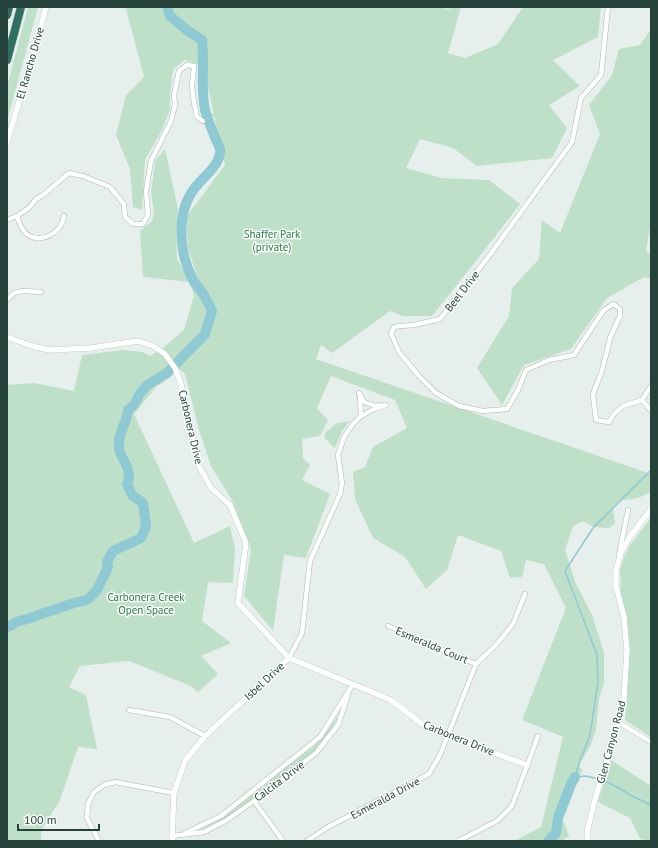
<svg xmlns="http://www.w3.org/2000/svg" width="658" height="848" font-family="'PT Sans',sans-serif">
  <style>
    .green { fill: #bfe0c8 }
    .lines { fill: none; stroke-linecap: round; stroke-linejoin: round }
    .stream { stroke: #8ec9d4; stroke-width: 1.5 }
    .river { stroke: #8ec9d4; stroke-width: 10 }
    .minor-casing { stroke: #a8b8b2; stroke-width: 5.5 }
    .tertiary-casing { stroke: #a8b8b2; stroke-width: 6 }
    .motorway-casing { stroke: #c2cac8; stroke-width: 9 }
    .minor { stroke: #fff; stroke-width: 4.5 }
    .tertiary { stroke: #fff; stroke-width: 5.5 }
    .motorway { stroke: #2f6f62; stroke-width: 8 }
    .labels { text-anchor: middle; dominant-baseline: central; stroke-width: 3; stroke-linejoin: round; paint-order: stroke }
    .street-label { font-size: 11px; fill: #24423a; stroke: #f7fbf9 }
    .park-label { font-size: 11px; fill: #2d7a4b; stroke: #f7fbf9 }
  </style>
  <rect width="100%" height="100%" fill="#e6efeb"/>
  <g class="green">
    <polygon points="28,7 38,7 7,121 7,87"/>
    <path d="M121,7H446L445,9L461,7L448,53L465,58L498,44L523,7H601L598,37L553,60L580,86L549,105L567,128L552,158L477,166L453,148L420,139L406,168L441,178L489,180L520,204C491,242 462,279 432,316H403L390,311L332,353L321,345L316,359L651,474V492L638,498L619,501L613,507L615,524L609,528L594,527L583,521L573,526L565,550L576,584L592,615L604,652V683L599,699L596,730L591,744L579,766L582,770L563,820L569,836L562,841H514L541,827L563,737L522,720L566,608L544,564L526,560L522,577L510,578L501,551L458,535L447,570L426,589L405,557L373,538L355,499L353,472L365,467L373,447L407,428L395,400L331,376L317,408L328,420L320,436L302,439L303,458L310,465L302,480L330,494L306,558L284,555L273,631L244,596L251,549L232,500L211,466L199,430L185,374L178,368L169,378L156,387L134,414L194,543L230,526L235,549L233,583L208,582L202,621L231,643L201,656L218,674L198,692L191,686L129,661L80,666L69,687L86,695L97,749L78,747L60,800L42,829L41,841H7V385L34,383L74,391L82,355L124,350L143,352L150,356L163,348L184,330L194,296L190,282L143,277L140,231L152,221L154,211L151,192L155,161L165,149L178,209L176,233L177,259L190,282L199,283L188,248L186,217L225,165L214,116H211L210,113L214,114L203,66L184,60L173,70L170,95V110L162,130L145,160L142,210L133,207L130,169L116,135L126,95L144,77L126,9Z"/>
    <polygon points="651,29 651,221 646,251 651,254 651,279 644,277 607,298 571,349 524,365 502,405 477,368 509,316 512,288 539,259 542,220 560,233 600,134 589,105 612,75 619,49 640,45"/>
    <polygon points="350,421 342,431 335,448 333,447 325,438 325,435 326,432 337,423"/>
    <polygon points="651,518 651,737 625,720 627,701 629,647 628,633 621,592 620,570 623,560 630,545"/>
    <polygon points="337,717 338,718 330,731 315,751 285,775 227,817 202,829 225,814 265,785 277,773 296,760 313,747 327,731"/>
    <polygon points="611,760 651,786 651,841 640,839 630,818 598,802"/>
  </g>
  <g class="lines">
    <g class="stream">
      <polyline points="599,779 586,776 575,777 580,760 584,751 590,735 598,682 597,655 565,571 593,528 651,470"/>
      <polyline points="603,780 619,788 630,795 651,805"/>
    </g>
    <g class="river">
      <path d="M7,627L10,626L16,622L31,618L38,615L74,603L87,600L97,590L99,586L108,567L107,562L113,551L141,538L146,526L143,503L132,495L127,484C128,481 129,478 129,475C129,465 120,457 119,448C117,435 127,423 128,410L134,405L139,395L147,385L167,373L205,334L212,311C209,305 206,298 202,292C200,288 195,285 193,280C178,251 175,208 199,183C207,174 221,163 220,150C220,148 218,144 217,142C213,132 208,121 205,110C200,87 205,63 202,40L188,31L170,16L167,7"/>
      <polyline points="548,841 556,833 558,817 571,784 575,777"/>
    </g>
    <g class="minor-casing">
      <g id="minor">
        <polyline points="608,7 601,75 581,98 572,142 489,256 440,319 414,325 400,326 394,327 391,333 399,352 419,376 436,393 459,406 483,411 507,409 518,390 526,370 549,360 574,355 603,311 613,304 620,309 620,316 610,338 602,371 593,394 596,420 609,422 614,414 623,406 642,400"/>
        <path d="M17,216C19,223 22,231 28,235C42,244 62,232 64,216"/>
        <polyline points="7,220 17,216 30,207 36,199 43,195 69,173 83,176 110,187 124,204 125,217 133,224 143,224 148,215 146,191 151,161 171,121 175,105 174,95 179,71 187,65 194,66 192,86 194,103 197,117 203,121"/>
        <polyline points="7,300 14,293 23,291 41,292"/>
        <polyline points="359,393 364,402 375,406 380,405"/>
        <polyline points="360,397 361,416"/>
        <polyline points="642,400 651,386"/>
        <polyline points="642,400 651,411"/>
        <polyline points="619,555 628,510"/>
        <polyline points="388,626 476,664"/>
        <polyline points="289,658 302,633 310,561 340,494 342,483 338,455 344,437 353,424 361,416 374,409 386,405"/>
        <polyline points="129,710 170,717 205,736"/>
        <polyline points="618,722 651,742"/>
        <polyline points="254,801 283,841"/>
        <polyline points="185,833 221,816 320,737 353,684"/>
        <polyline points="172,836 204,832 227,820 254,801 316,753 338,725 348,695"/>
        <polyline points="99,841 87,818 88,804 94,792 104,785 115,782 174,793"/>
        <polyline points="307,841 328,827 429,774 440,755 476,664 496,645 513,624 525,594"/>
        <polyline points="458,841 497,821 512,806 538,736"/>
      </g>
    </g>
    <g class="tertiary-casing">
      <g id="tertiary">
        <polyline points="7,142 31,62 46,7"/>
        <polyline points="7,337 32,346 49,350 91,348 138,341 153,346 165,354 175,368 181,384 198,464 211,488 230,505 246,543 238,603 289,658 391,700 422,724 448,736 527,765"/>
        <polyline points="173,841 172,836 174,793 185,761 205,736 289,658"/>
        <polyline points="588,841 587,832 594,803 618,722 624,699 627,650 624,617 616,586 616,570 621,553 629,538 651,509"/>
      </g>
    </g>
    <g class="motorway-casing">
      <g id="motorway">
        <polyline points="7,15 9,7"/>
        <polyline points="7,60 21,7"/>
      </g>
    </g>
    <use href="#minor" class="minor"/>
    <use href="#tertiary" class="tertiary"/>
    <use href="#motorway" class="motorway"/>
  </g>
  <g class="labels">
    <g class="street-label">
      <text transform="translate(30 63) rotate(-74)">El Rancho Drive</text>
      <text transform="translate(462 291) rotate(-52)">Beel Drive</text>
      <text transform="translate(191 427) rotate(77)">Carbonera Drive</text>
      <text transform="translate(432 645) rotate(23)">Esmeralda Court</text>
      <text transform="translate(264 681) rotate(-43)">Isbel Drive</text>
      <text transform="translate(459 738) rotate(22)">Carbonera Drive</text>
      <text transform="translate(611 742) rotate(-75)">Glen Canyon Road</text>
      <text transform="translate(279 781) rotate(-37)">Calcita Drive</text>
      <text transform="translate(385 798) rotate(-28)">Esmeralda Drive</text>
    </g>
    <g class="park-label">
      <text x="272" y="234">Shaffer Park<tspan x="272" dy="13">(private)</tspan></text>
      <text x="146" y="597">Carbonera Creek<tspan x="146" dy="13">Open Space</tspan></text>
    </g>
  </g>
  <rect width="658" height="848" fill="none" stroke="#24423a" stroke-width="16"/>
  <path d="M18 824v6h81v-6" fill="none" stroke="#24423a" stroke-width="2"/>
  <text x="24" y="824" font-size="12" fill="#24423a" stroke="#f7fbf9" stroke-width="3" paint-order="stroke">100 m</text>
</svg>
